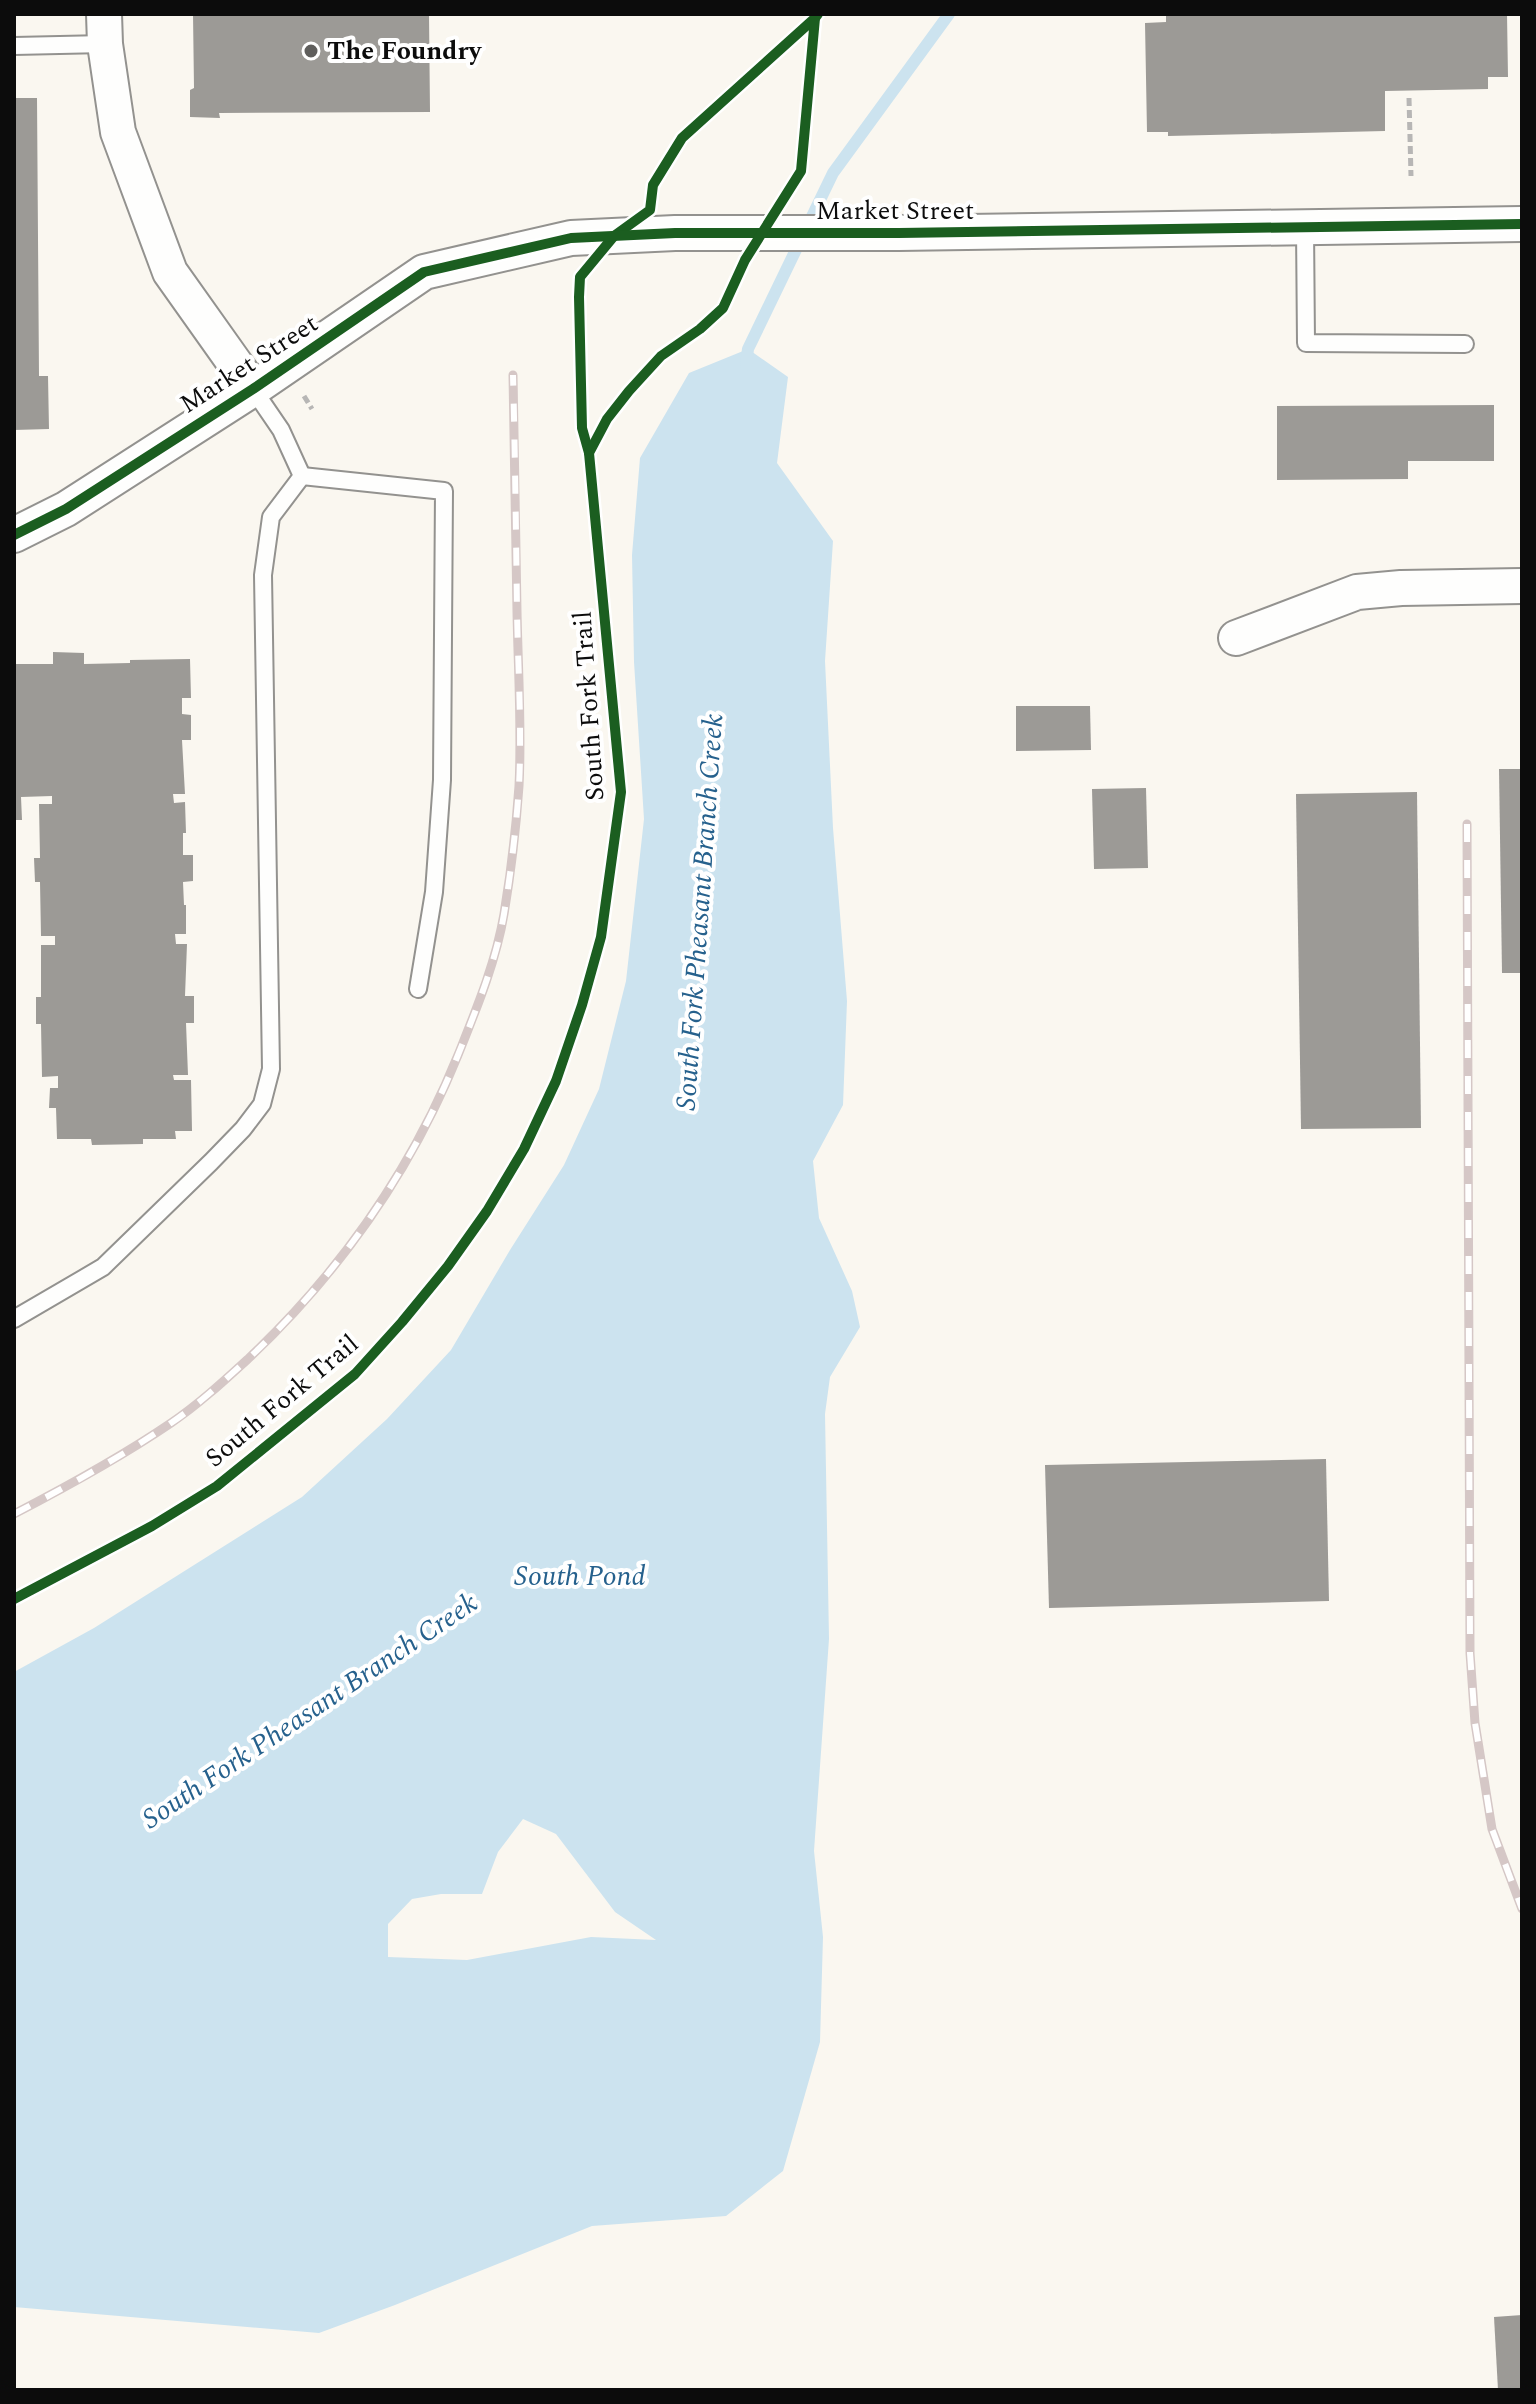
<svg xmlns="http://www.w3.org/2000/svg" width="1536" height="2404" font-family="Spectral,serif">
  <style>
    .water { fill: #cce3ef; fill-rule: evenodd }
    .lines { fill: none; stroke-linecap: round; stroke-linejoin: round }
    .stream { stroke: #cce3ef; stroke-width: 12 }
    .building { fill: #9c9a96 }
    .service-casing { stroke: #93928f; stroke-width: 20 }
    .minor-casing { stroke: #93928f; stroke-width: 38 }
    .path { stroke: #b7b6b5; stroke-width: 5; stroke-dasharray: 8 4; stroke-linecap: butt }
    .service { stroke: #fefefd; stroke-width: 16 }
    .minor { stroke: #fefefd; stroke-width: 34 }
    .rail-casing { stroke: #d5c7c6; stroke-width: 9 }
    .rail { stroke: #fff; stroke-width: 6; stroke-dasharray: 18; stroke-linecap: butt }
    .cycleway-casing { stroke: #fff; stroke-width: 15 }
    .cycleway { stroke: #1b5e20; stroke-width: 10 }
    .poi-dot { fill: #5f5e5c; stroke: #fff; stroke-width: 3 }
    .labels { text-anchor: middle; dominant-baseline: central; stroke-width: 8; stroke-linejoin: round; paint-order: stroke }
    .poi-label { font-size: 26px; font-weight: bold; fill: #0c0c0c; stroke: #fff; text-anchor: start }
    .street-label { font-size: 26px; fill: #0c0c0c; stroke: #fff }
    .water-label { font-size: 28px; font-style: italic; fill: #26618d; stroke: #fff }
  </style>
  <rect width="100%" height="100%" fill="#faf7f0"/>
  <path class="water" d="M748,349L788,377L777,463L833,541L825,661L833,828L847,1001L843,1105L813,1161L819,1218L852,1291L860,1327L830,1377L825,1414L829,1639L814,1851L823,1937L820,2042L783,2171L726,2216L592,2226L395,2305L319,2333L14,2307V1672L94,1628L302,1497L387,1419L451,1350L510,1250L564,1165L599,1089L626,981L644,819L634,662L632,555L640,458L689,373ZM523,1819L556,1834L615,1912L656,1940L591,1937L467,1960L388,1957V1924L412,1899L441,1894H482L498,1852Z"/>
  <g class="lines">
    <polyline class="stream" points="746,365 748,349 833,173 949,14"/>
  </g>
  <g class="building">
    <polygon points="193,14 429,14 430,112 219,113 220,118 190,117 190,90 194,88"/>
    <polygon points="1166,14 1507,14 1508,77 1488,77 1488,89 1385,91 1385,131 1168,136 1168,132 1147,132 1145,23 1166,22"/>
    <polygon points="14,98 37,98 39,376 48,376 49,429 14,430"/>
    <polygon points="1494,405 1494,461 1408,461 1408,479 1277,480 1277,406"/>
    <polygon points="53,652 84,653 84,664 130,663 130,660 190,659 191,698 182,698 182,714 191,715 191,740 182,740 185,794 173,794 174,803 185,802 186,833 183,833 183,855 193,855 193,881 183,882 184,905 186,905 186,934 175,934 176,944 187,944 185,996 194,996 194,1023 186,1023 188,1075 173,1075 174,1080 191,1080 192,1131 175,1131 176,1139 143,1139 143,1144 92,1145 91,1139 57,1139 56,1108 49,1108 50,1088 58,1088 58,1076 42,1077 41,1024 36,1024 36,997 41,997 41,945 55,945 55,936 41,936 40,882 35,882 34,858 40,858 39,804 52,804 52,796 21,797 22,820 14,820 14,664 53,664"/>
    <polygon points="1016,706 1090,706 1091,750 1016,751"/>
    <polygon points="1499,769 1522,769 1522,973 1502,973"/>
    <polygon points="1146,788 1148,868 1094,869 1092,789"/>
    <polygon points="1417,792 1421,1128 1301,1129 1296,794"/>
    <polygon points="1326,1459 1329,1601 1049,1608 1045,1465"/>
    <polygon points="1522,2315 1522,2390 1498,2390 1494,2317"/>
  </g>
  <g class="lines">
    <g class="service-casing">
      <g id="service">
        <polyline points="14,46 105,44"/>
        <polyline points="1305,227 1306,343 1465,344"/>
        <polyline points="302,476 444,491 442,780 434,892 418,989"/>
        <polyline points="14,1319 103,1267 211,1162 243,1129 262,1104 271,1069 263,575 271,517 302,476 281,430 253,389"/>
      </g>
    </g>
    <g class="minor-casing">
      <g id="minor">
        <polyline points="104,14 105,44 118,132 170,272 253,389"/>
        <polyline points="14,535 66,509 253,389 424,272 571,238 675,233 899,233 1522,224"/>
        <polyline points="1236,638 1357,592 1401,588 1522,586"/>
      </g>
    </g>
    <g class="path">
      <polyline points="1409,98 1411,176"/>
      <polyline points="304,396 312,409"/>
    </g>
    <use href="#service" class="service"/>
    <use href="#minor" class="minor"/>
    <g class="rail-casing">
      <g id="rail">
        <polyline points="1467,824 1470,1653 1475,1723 1492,1829 1522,1909"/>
        <path d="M14,1514C68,1486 121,1457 171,1423C199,1404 225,1380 249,1358C340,1272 411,1171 458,1055C476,1010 496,962 504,914C511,872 516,829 519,786C522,728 518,669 517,611C516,532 515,453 513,375"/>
      </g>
    </g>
    <use href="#rail" class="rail"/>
    <g class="cycleway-casing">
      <g id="cycleway">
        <polyline points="589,453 582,428 579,297 580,277 614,236 650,210 653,185 682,138 815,18"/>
        <polyline points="14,535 66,509 253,389 424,272 571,238 675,233 899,233 1522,224"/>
        <polyline points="14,1599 152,1526 217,1486 355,1374 402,1322 448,1266 487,1211 524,1149 556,1081 582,1005 601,937 621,792 589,453 607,419 629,391 661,356 700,329 723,308 745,260 801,171 815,18 818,14"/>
      </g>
    </g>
    <use href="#cycleway" class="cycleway"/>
  </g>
  <circle class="poi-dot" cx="311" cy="51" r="8"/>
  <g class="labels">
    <g class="poi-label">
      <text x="327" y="51">The Foundry</text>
    </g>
    <g class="street-label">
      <text x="895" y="211">Market Street</text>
      <text transform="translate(249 364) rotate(-33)">Market Street</text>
      <text transform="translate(589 706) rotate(-94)">South Fork Trail</text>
      <text transform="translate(282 1401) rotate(-40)">South Fork Trail</text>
    </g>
    <g class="water-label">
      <text transform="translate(700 912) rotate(-86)">South Fork Pheasant Branch Creek</text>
      <text x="580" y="1576">South Pond</text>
      <text transform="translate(310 1711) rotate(-34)">South Fork Pheasant Branch Creek</text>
    </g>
  </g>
  <rect width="1536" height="2404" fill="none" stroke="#0c0c0c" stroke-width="32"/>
</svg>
